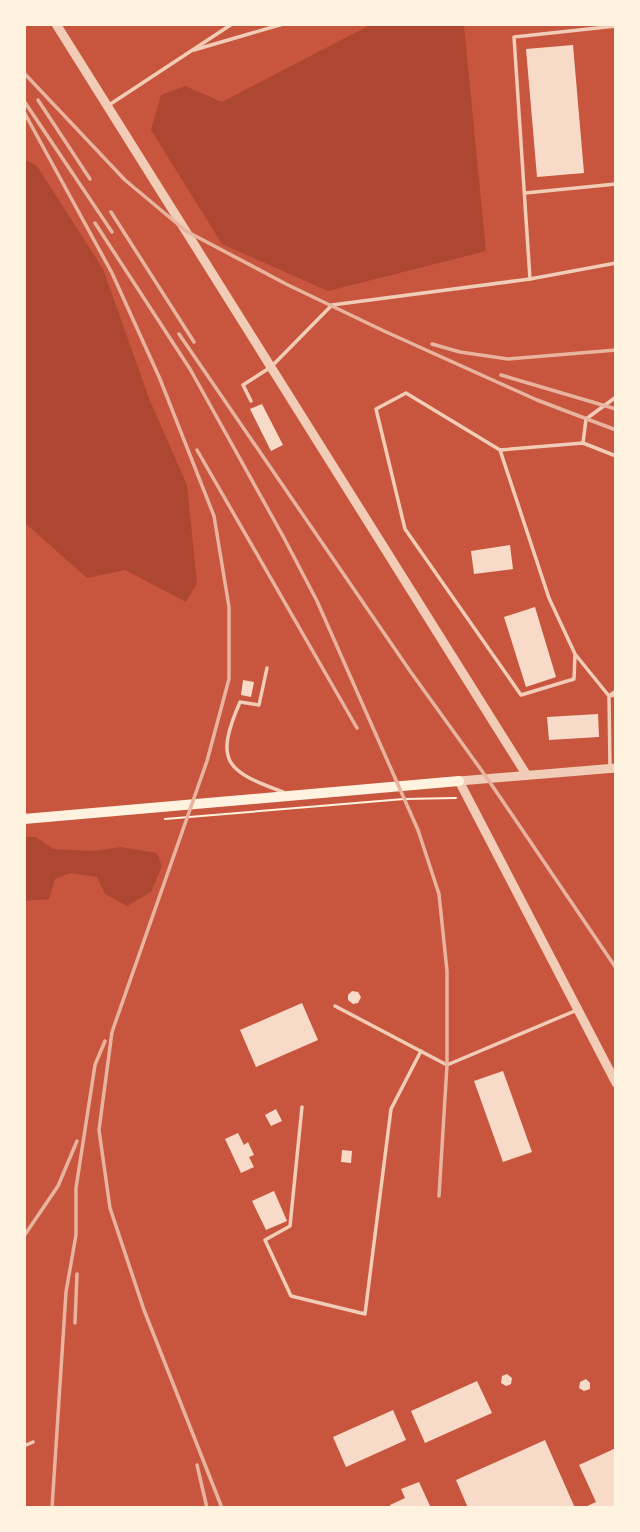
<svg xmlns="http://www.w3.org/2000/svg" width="640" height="1532" font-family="Rubik,sans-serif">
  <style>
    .green { fill: #ae4732 }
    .building { fill: #f7dbc8 }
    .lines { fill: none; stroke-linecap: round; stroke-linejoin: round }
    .path { stroke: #fff3e0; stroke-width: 2 }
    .service { stroke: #f1ccb7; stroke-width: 3.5 }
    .tertiary { stroke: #f1ccb7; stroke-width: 9 }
    .secondary { stroke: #fff3e0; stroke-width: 10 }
    .rail { stroke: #e9b49f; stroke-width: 3.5 }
  </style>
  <rect width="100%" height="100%" fill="#c8553d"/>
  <g class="green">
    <polygon points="372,24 478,25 464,26 486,251 328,291 222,244 151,130 161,95 185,86 222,102"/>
    <polygon points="24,159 37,166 103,269 150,401 187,485 197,583 186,602 125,570 87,578 25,523"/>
    <polygon points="25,837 36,837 53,849 93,851 121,847 157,853 162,866 151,892 127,906 105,894 97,877 70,873 55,879 49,899 25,901"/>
  </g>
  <g class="building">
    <polygon points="573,45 584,173 537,177 526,49"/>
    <polygon points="262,404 283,445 271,451 250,409"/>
    <polygon points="510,545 513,569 474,574 471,551"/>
    <polygon points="535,607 556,677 526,687 504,617"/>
    <polygon points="243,680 254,682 251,697 241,695"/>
    <polygon points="598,714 599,737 549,740 547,717"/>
    <polygon points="352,991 358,992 361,997 358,1003 353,1004 348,1000 348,995"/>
    <polygon points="302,1003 318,1040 256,1067 240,1030"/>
    <polygon points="503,1071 532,1152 503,1162 474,1081"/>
    <polygon points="276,1109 282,1121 271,1126 265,1115"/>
    <polygon points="238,1133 244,1145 248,1142 254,1155 249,1157 254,1167 241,1173 225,1139"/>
    <polygon points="342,1150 352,1151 351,1163 341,1162"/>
    <polygon points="274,1191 287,1221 266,1230 252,1201"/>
    <polygon points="507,1374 512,1378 511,1384 506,1386 501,1383 502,1376"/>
    <polygon points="586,1379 590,1383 590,1389 584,1391 579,1388 580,1382"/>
    <polygon points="477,1381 492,1413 425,1443 411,1411"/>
    <polygon points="393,1410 406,1440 346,1467 333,1437"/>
    <polygon points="545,1440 575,1508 468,1508 456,1480"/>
    <polygon points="616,1448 616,1508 583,1508 596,1502 579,1465"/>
    <polygon points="419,1482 431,1508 391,1508 390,1505 405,1498 401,1489"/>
  </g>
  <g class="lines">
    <polyline class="path" points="165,819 404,799 456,798"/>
    <g class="service">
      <polyline points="194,50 283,24"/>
      <polyline points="109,105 232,24"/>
      <polyline points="525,193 616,184"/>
      <polyline points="530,279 514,37 616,26"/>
      <polyline points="251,401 243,385 271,367 332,305 530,279 616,263"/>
      <polyline points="583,443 586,419 616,397"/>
      <polyline points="500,450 583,443 616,456"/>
      <polyline points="575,654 574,679 521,695 405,529 376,409 406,393 500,450 549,598 575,654 609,696 616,691"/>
      <path d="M267,668L259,705L240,702C214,762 226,771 283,792"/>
      <polyline points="610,767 609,696 616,695"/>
      <polyline points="335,1006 447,1065 577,1010"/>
      <polyline points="302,1107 290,1226 265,1240 291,1296 365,1314 391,1109 421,1051"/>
      <polyline points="24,1446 33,1442"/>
    </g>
    <g class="tertiary">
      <polyline points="56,24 526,774"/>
      <polyline points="616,768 459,781 616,1083"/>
    </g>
    <polyline class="secondary" points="24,819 459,781"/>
    <g class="rail">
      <polyline points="24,73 125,180 186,231 286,284 384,331 537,400 616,430"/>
      <polyline points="38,100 90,179"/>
      <polyline points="24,101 112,232"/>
      <polyline points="24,112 112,273 160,379 214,516 229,607 229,679 207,761 112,1032 99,1130 110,1208 144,1310 222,1508"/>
      <polyline points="111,212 194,342"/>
      <polyline points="95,223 190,369 284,538 317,601 418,830 439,894 447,971 447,1065 439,1196"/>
      <polyline points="179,334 410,671 487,778 616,968"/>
      <polyline points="432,344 460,352 508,359 616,350"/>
      <polyline points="501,375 616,409"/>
      <polyline points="197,450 357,728"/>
      <polyline points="24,1236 58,1186 77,1141"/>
      <polyline points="75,1323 77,1274"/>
      <polyline points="197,1465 207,1508"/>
      <polyline points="52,1508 66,1292 76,1235 76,1188 95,1065 105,1041"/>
    </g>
  </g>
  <rect width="640" height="1532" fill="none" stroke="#fff3e0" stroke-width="52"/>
</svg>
